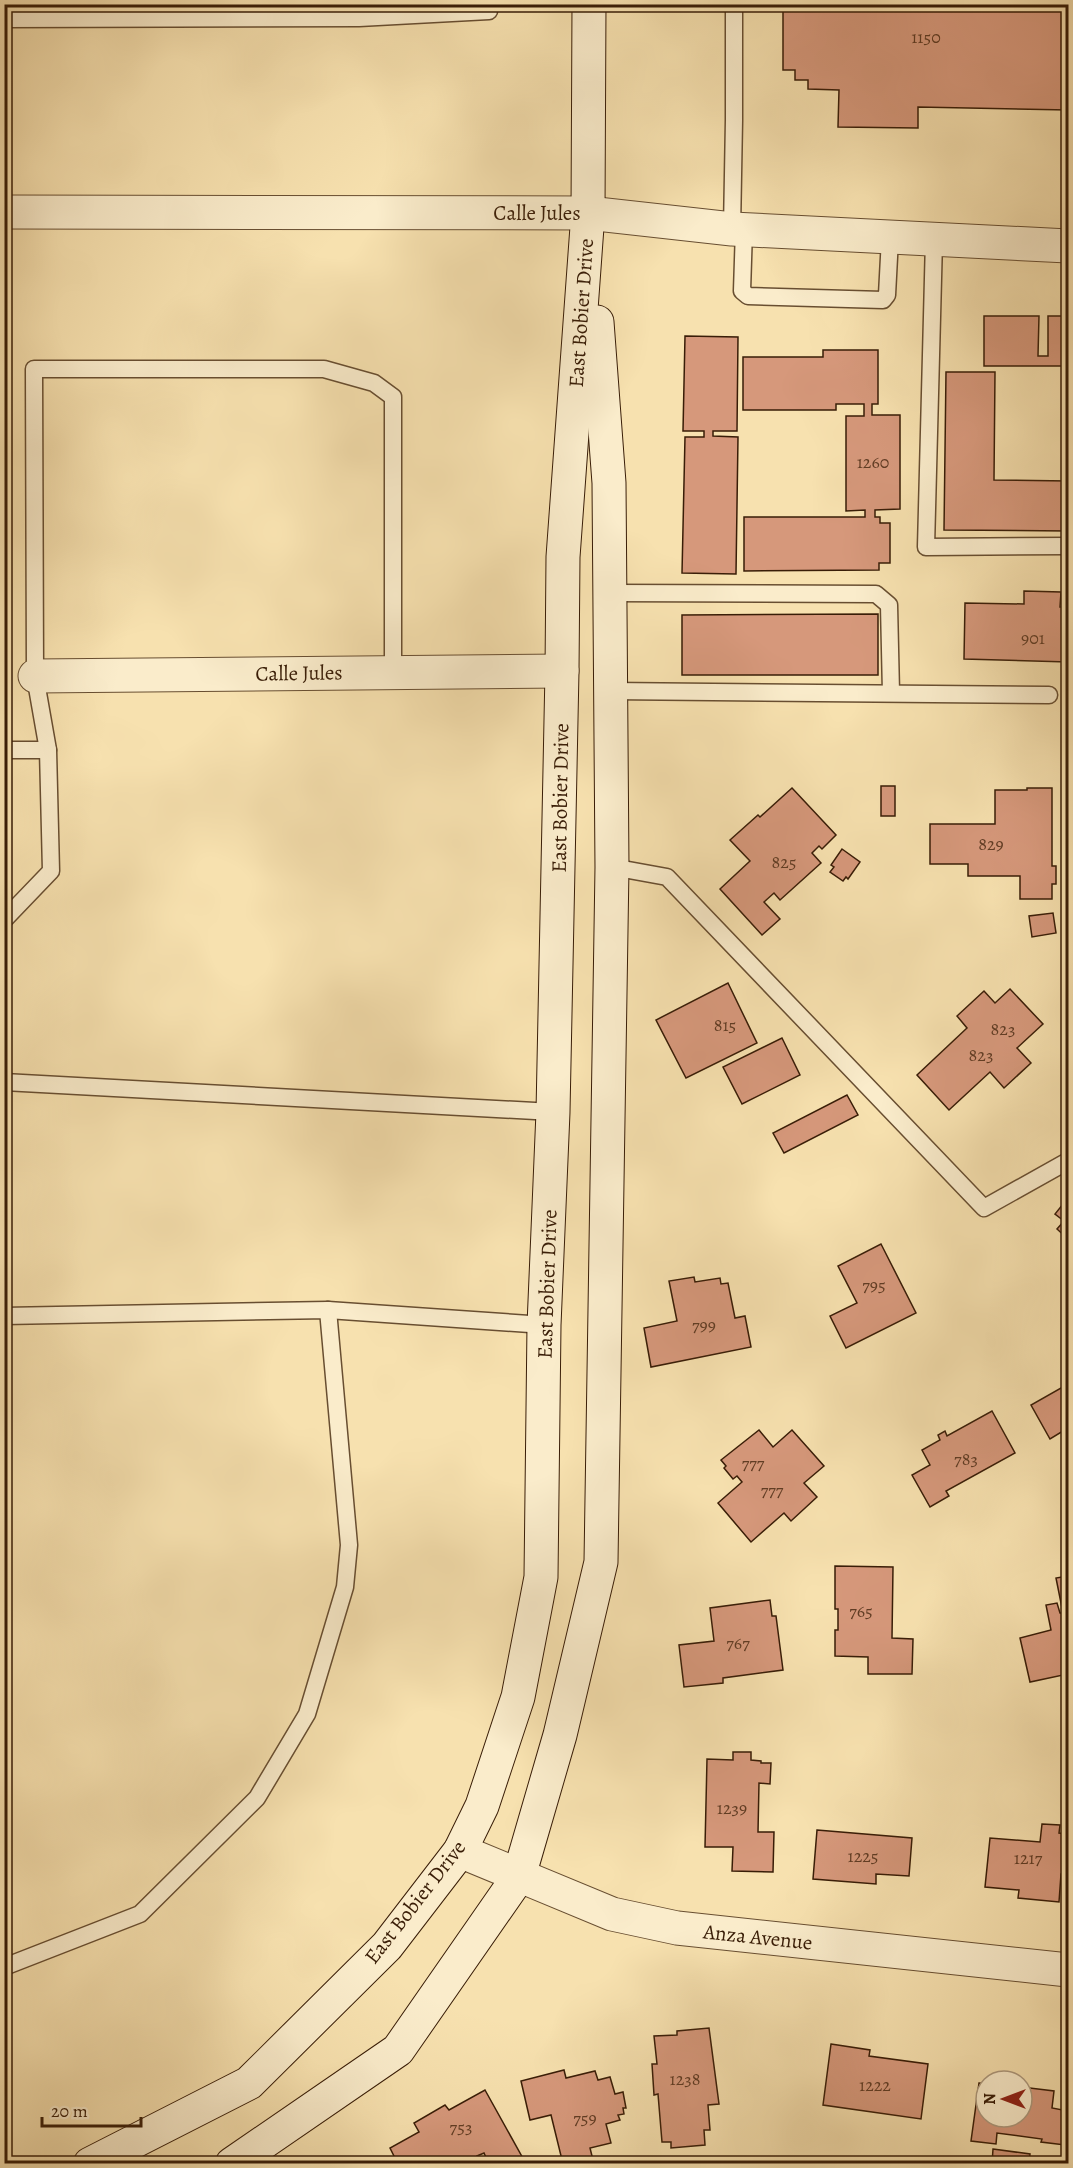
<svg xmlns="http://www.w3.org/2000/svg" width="1073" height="2168" font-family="Alegreya,serif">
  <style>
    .building { fill: #d6987b; stroke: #391d07; stroke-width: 1.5 }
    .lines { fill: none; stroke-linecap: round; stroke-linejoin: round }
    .service-casing { stroke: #684e31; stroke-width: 19 }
    .minor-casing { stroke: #684e31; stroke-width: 35 }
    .tertiary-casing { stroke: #684e31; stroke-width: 35 }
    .secondary-casing { stroke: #391d07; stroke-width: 35 }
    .service { stroke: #faeccb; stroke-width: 16 }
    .minor { stroke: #faeccb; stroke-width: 33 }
    .tertiary { stroke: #faeccb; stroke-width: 33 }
    .secondary { stroke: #faeccb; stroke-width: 33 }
    .labels { text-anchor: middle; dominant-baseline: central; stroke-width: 5; stroke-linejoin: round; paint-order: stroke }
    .number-label { font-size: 18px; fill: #603c24 }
    .street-label { font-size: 21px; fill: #391d07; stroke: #faeccb }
  </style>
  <rect width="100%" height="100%" fill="#f7e1af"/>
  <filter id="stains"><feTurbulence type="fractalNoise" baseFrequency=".00333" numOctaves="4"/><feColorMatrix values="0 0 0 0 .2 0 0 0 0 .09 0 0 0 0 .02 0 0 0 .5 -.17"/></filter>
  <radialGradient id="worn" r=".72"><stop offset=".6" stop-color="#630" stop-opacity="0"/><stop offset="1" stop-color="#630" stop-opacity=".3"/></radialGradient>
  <g class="building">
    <polygon points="783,4 1068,4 1068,110 918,107 918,128 838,127 839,90 808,89 808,80 795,80 795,70 783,70"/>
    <polygon points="984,316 1039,316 1038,356 1048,356 1048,316 1068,316 1068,366 984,366"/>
    <polygon points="685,336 738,337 737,431 713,431 713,436 738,437 736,574 682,573 685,437 704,437 704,431 683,431"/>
    <polygon points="823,350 878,350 878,404 872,404 872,415 900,415 900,509 875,510 875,517 880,517 880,523 890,523 890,563 879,563 879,570 744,571 744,517 865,517 865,510 846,511 846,416 864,416 864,404 836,404 836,410 743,410 743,357 823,357"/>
    <polygon points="946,372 995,372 994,480 1068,481 1068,531 944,530"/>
    <polygon points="1024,591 1061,592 1060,607 1068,607 1068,662 964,659 965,603 1024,604"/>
    <polygon points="878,614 878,675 682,675 682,615"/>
    <rect x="881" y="786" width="14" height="30"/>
    <polygon points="792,788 836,835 822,849 819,846 812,853 821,863 780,900 774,893 764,902 780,919 762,935 720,889 750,861 730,840 758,815 760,817"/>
    <polygon points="1027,788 1052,788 1052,866 1056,866 1056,884 1052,884 1052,899 1020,899 1020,876 968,876 968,864 930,864 930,824 995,824 995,790 1027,790"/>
    <polygon points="842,849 860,862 848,879 846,877 843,881 830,872 834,867 831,865"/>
    <polygon points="1053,913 1056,933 1032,937 1029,916"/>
    <polygon points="728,983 757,1043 686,1078 656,1020"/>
    <polygon points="1010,989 1043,1024 1017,1048 1031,1063 1004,1088 990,1072 949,1110 917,1075 967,1028 957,1016 984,991 995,1003"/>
    <polygon points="782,1038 800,1075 742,1104 723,1067"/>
    <polygon points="847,1095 858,1115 784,1153 773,1133"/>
    <polygon points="1063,1204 1068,1208 1068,1239 1057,1229 1064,1221 1055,1214"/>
    <polygon points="881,1244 916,1313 846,1348 830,1316 857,1303 838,1266"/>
    <polygon points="694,1277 695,1282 720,1278 721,1284 728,1283 735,1318 745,1316 751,1347 651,1367 644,1328 677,1321 669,1281"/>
    <polygon points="1068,1384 1068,1428 1050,1439 1031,1405"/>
    <polygon points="992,1411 1015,1453 946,1491 949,1496 930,1507 912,1475 930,1465 922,1450 940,1440 938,1435 945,1431 947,1436"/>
    <polygon points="759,1430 773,1447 792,1430 824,1466 804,1483 817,1497 791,1521 784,1513 751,1542 718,1503 742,1482 737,1476 733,1479 724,1468 726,1466 721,1460"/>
    <polygon points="835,1566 893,1567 892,1638 913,1639 912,1674 868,1674 868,1657 835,1656 835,1630 838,1630 838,1609 835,1609"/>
    <polygon points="1068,1576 1068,1674 1030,1682 1020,1638 1051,1630 1046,1605 1057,1603 1060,1613 1063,1613 1056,1578"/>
    <polygon points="770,1600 772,1616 776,1616 783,1670 723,1678 723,1683 684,1687 679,1645 714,1641 710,1608"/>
    <polygon points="733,1752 751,1752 751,1760 761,1761 761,1763 771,1763 770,1784 759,1783 758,1832 774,1832 773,1872 732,1871 733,1847 705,1847 707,1759 733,1760"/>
    <polygon points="1042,1824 1060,1825 1059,1833 1068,1834 1068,1875 1061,1874 1059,1902 1018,1898 1019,1890 985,1887 990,1838 1040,1842"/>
    <polygon points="817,1830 912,1838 909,1876 876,1874 876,1884 813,1879"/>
    <polygon points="709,2028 719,2104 708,2105 710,2130 704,2130 705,2145 671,2148 671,2142 662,2142 658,2094 654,2095 652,2064 657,2064 654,2036 677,2035 677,2031"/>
    <polygon points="831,2044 870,2050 869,2056 928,2064 921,2119 823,2105"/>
    <polygon points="564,2070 566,2078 595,2071 598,2080 610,2077 615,2094 623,2092 626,2108 623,2108 624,2114 618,2115 620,2120 606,2124 611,2143 590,2148 594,2164 563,2164 551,2115 530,2120 521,2081"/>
    <polygon points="979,2083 986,2084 986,2117 1022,2117 1022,2087 1054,2091 1052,2108 1068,2111 1065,2145 1041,2142 1042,2139 997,2133 996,2144 971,2141"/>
    <polygon points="485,2090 525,2162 522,2164 489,2164 484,2153 477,2156 481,2164 398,2164 390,2148 419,2132 414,2123 445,2105 449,2110"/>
    <polygon points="993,2149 1030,2154 1029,2164 992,2164"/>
  </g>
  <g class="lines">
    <g class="service-casing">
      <g id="service">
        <polyline points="4,19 359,18 489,11"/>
        <polyline points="732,229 734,120 734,4"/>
        <polyline points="744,229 742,291 748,296 883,300 887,295 890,238"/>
        <polyline points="934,240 926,547 1068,546"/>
        <polyline points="610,593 876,594 889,605 891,693"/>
        <polyline points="610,691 1049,695"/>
        <polyline points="4,750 48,750"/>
        <polyline points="612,867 667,877 984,1208 1068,1161"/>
        <polyline points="4,920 51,871 48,750 35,676 34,369 324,369 374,383 393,397 393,672"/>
        <polyline points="4,1082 553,1112"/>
        <polyline points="4,1316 328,1310 544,1325"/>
        <polyline points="4,1967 140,1914 257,1798 307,1714 345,1587 349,1545 328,1310"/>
      </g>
    </g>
    <g class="minor-casing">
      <g id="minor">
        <polyline points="4,212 588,213 732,229 1068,246"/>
        <polyline points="35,676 562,671"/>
      </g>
    </g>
    <g class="tertiary-casing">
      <polyline id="tertiary" points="460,1851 612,1914 677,1928 1068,1970"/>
    </g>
    <g class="secondary-casing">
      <g id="secondary">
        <polyline points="90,2164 249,2083 387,1946 460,1851 482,1806 518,1697 541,1577 544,1325 553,1112 562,671 563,557 588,213 589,4"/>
        <polyline points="232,2164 398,2050 519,1876 560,1735 601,1562 612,867 609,483 597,322"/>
      </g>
    </g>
    <use href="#service" class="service"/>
    <use href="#minor" class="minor"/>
    <use href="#tertiary" class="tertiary"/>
    <use href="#secondary" class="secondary"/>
  </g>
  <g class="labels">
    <g class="number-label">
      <text x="926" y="37">1150</text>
      <text x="873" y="462">1260</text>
      <text x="1033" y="638">901</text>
      <text x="991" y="844">829</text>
      <text x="784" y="862">825</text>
      <text x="725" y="1025">815</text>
      <text x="1003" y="1029">823</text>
      <text x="981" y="1055">823</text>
      <text x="874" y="1285">795</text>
      <text x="704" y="1325">799</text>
      <text x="966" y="1459">783</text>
      <text x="753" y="1463">777</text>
      <text x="772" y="1490">777</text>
      <text x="861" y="1611">765</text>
      <text x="738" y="1643">767</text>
      <text x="732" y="1808">1239</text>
      <text x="863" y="1856">1225</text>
      <text x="1028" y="1858">1217</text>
      <text x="685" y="2079">1238</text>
      <text x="875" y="2085">1222</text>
      <text x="585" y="2118">759</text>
      <text x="461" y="2127">753</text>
    </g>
    <g class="street-label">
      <text x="537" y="213">Calle Jules</text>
      <text transform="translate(581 313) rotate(-86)">East Bobier Drive</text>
      <text transform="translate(299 673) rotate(-1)">Calle Jules</text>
      <text transform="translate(560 798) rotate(-89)">East Bobier Drive</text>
      <text transform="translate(547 1284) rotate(-88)">East Bobier Drive</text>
      <text transform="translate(415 1902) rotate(-52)">East Bobier Drive</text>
      <text transform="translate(758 1937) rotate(6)">Anza Avenue</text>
    </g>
  </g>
  <rect width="1073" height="2168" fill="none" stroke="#f7e1af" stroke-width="24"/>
  <rect x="6" y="6" width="1061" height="2156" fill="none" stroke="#391d07" stroke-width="3"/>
  <rect x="12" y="12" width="1049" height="2144" fill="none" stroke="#391d07" stroke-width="1.5"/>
  <g transform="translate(1004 2099) rotate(270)"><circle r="28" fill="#faeccb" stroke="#ad997d" stroke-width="1.5"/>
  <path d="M0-4.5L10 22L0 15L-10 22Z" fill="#8f2418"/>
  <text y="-9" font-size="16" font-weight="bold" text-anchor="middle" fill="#391d07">N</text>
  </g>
  <path d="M42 2117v9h99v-9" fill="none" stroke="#391d07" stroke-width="3"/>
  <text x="51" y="2117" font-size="18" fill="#391d07" stroke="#faeccb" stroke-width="4.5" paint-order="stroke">20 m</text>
  <rect width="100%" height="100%" filter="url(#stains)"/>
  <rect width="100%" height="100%" fill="url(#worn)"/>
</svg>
